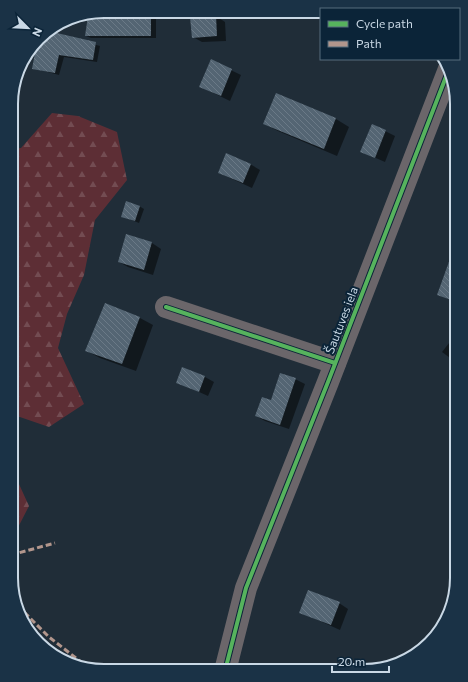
<svg xmlns="http://www.w3.org/2000/svg" width="468" height="682" font-family="Commissioner,sans-serif">
  <style>
    .forest { fill: url(#forest-firs) }
    .shadow { fill: #0007 }
    .building { fill: url(#building-back-hatch) }
    .lines { fill: none; stroke-linecap: round; stroke-linejoin: round }
    .minor { stroke: #6b666a; stroke-width: 22 }
    .quiet { stroke: #b2968c; stroke-width: 3; stroke-dasharray: 6 3; stroke-linecap: butt }
    .cycleway-casing { stroke: #0b2438; stroke-width: 6 }
    .cycleway { stroke: #56b35d; stroke-width: 4 }
    .labels { text-anchor: middle; dominant-baseline: central; stroke-width: 4; stroke-linejoin: round; paint-order: stroke }
    .street-label { font-size: 12px; fill: #c9d8e5; stroke: #0b2438 }
    .rim { fill: none; stroke: #c9d8e5; stroke-width: 2 }
  </style>
  <defs>
    <pattern id="forest-firs" width="22" height="20" patternUnits="userSpaceOnUse"><rect width="22" height="20" fill="#5d2e35"/><path d="M5 1l3.5 6h-7zM16 11l3.5 6h-7z" fill="#734c52"/></pattern>
    <pattern id="building-back-hatch" width="6" height="6" patternUnits="userSpaceOnUse"><rect width="6" height="6" fill="#546573"/><path d="M-1 5l2 2M0 0l6 6M5-1l2 2" fill="none" stroke="#6b7a87"/></pattern>
  </defs>
  <rect width="100%" height="100%" fill="#202d38"/>
  <polygon class="forest" points="52,113 78,116 117,132 127,180 95,220 84,275 67,314 58,348 84,404 49,427 17,416 13,471 29,506 11,541 12,149 21,148"/>
  <g class="shadow">
    <polygon points="156,15 156,38 91,38 86,36 89,16"/>
    <polygon points="216,16 225,22 226,41 202,42 193,37"/>
    <polygon points="47,32 100,46 97,62 64,57 59,75 33,68 36,54 33,52 36,43"/>
    <polygon points="212,61 241,75 230,101 201,87"/>
    <polygon points="276,95 336,119 349,127 337,156 278,131 264,124"/>
    <polygon points="373,125 395,136 385,162 362,152"/>
    <polygon points="250,164 260,170 252,188 219,173"/>
    <polygon points="139,206 144,209 139,223 122,216"/>
    <polygon points="127,235 152,243 161,249 153,275 128,267 119,262"/>
    <polygon points="457,263 457,303 438,294"/>
    <polygon points="140,318 153,325 136,371 100,358 87,351"/>
    <polygon points="453,338 457,340 457,363 442,352"/>
    <polygon points="205,377 214,382 208,396 177,382"/>
    <polygon points="295,379 305,384 289,429 265,421 256,416"/>
    <polygon points="339,603 348,609 340,630 300,612"/>
  </g>
  <g class="building">
    <polygon points="151,15 151,36 85,36 88,16"/>
    <polygon points="216,15 217,36 192,38 190,17"/>
    <polygon points="48,31 96,42 93,60 59,55 55,73 32,69 35,53 29,52 43,34"/>
    <polygon points="211,59 232,69 221,96 199,87"/>
    <polygon points="276,93 336,118 324,149 263,124"/>
    <polygon points="372,124 386,130 375,158 360,152"/>
    <polygon points="226,153 251,164 243,183 218,173"/>
    <polygon points="126,201 140,206 135,221 121,217"/>
    <polygon points="126,234 152,242 144,270 118,262"/>
    <polygon points="455,245 457,245 457,302 437,295"/>
    <polygon points="105,303 140,317 122,364 85,351"/>
    <polygon points="182,367 205,376 199,392 176,383"/>
    <polygon points="280,373 296,378 280,425 255,416 262,397 271,400"/>
    <polygon points="308,590 340,602 331,625 299,613"/>
  </g>
  <g class="lines">
    <g class="minor">
      <polyline points="166,307 335,363"/>
      <polyline points="225,671 246,588 328,382 449,69"/>
    </g>
    <g class="quiet">
      <polyline points="11,555 55,543"/>
      <polyline points="18,606 49,637 90,669"/>
    </g>
    <g class="cycleway-casing">
      <g id="cycleway">
        <polyline points="166,307 335,363"/>
        <polyline points="225,671 246,588 328,382 449,69"/>
      </g>
    </g>
    <use href="#cycleway" class="cycleway"/>
  </g>
  <g class="labels">
    <g class="street-label">
      <text transform="translate(341 320) rotate(-69)">Šautuves iela</text>
    </g>
  </g>
  <path d="M0 0H468V682H0ZM104 18H364A86 86 0 0 1 450 104V578A86 86 0 0 1 364 664H104A86 86 0 0 1 18 578V104A86 86 0 0 1 104 18Z" fill="#1a3246" fill-rule="evenodd"/>
  <path class="rim" d="M104 18H364A86 86 0 0 1 450 104V578A86 86 0 0 1 364 664H104A86 86 0 0 1 18 578V104A86 86 0 0 1 104 18Z"/>
  <rect x="320" y="8" width="140" height="52" fill="#0b2438" stroke="#576c7d"/>
  <rect x="328" y="21" width="20" height="6" fill="#56b35d" stroke="#576c7d"/>
  <text x="356" y="28" font-size="12" fill="#c9d8e5">Cycle path</text>
  <rect x="328" y="41" width="20" height="6" fill="#b2968c" stroke="#576c7d"/>
  <text x="356" y="48" font-size="12" fill="#c9d8e5">Path</text>
  <g transform="translate(28 28) rotate(114)" stroke="#0b2438" stroke-width="3" paint-order="stroke">
  <path d="M0-3L7 15L0 10L-7 15Z" fill="#c9d8e5"/>
  <text y="-6" font-size="11" font-weight="bold" text-anchor="middle" fill="#c9d8e5">N</text>
  </g>
  <path d="M332 666v6h57v-6" fill="none" stroke="#c9d8e5" stroke-width="2"/>
  <text x="338" y="666" font-size="12" fill="#c9d8e5" stroke="#0b2438" stroke-width="3" paint-order="stroke">20 m</text>
</svg>
